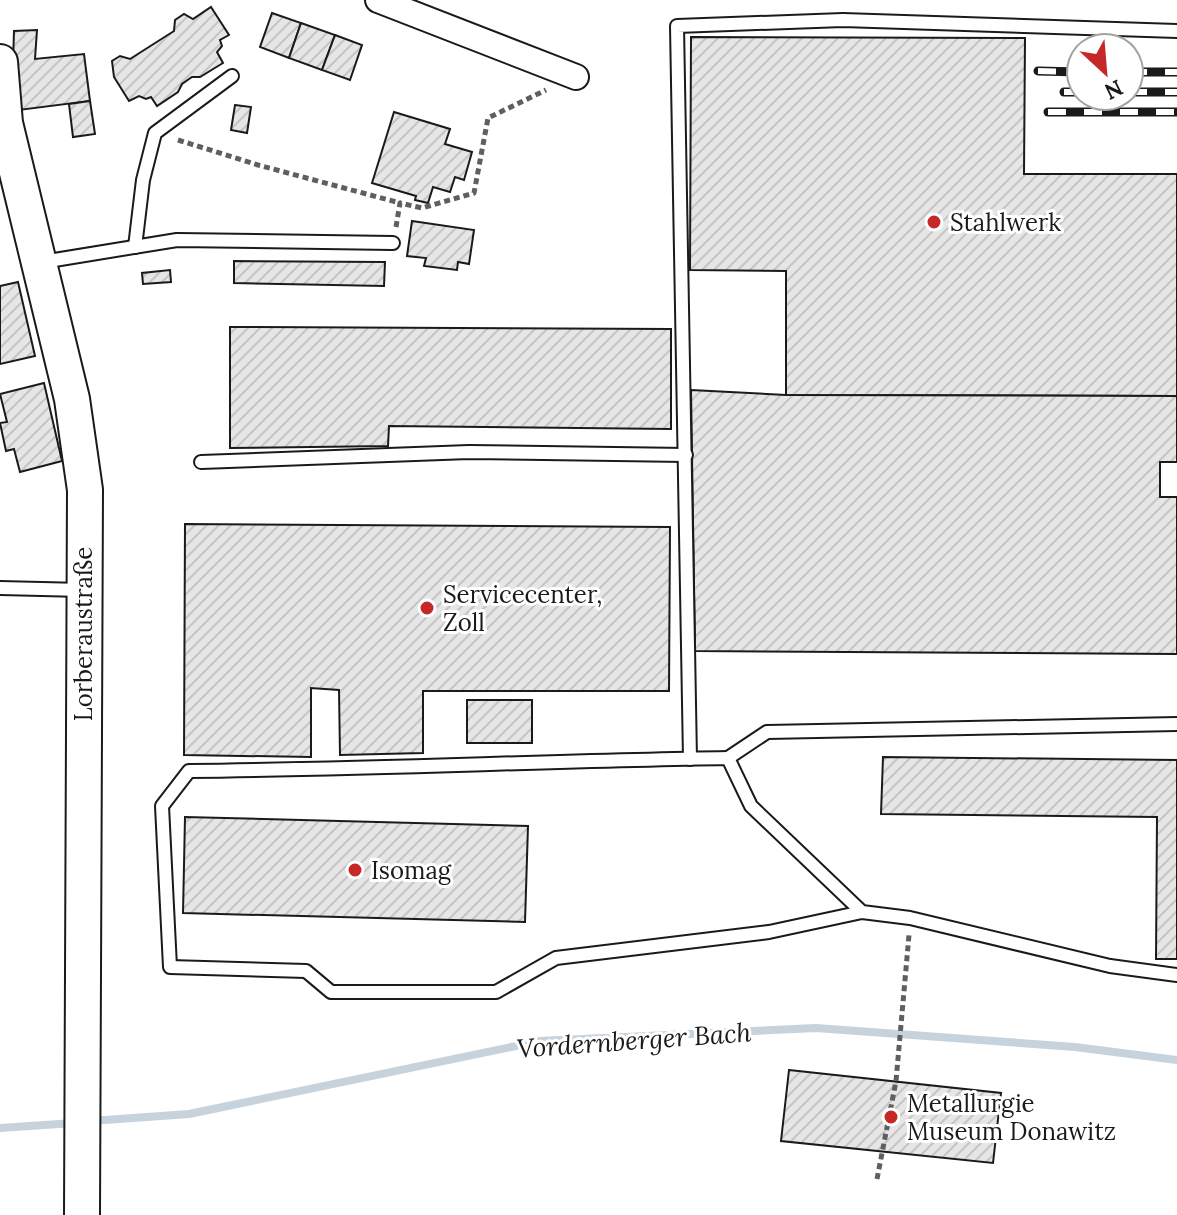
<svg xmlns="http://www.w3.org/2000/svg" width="1177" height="1215" font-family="Lora,serif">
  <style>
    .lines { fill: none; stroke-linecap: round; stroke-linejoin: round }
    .stream { stroke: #c6d2dc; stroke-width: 8 }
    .building { fill: url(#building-hatch); stroke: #1a1a1a; stroke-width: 2 }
    .lane-casing { stroke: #1a1a1a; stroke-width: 16 }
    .street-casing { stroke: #1a1a1a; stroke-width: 28 }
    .secondary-casing { stroke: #1a1a1a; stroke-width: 38 }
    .path { stroke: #5f5f5f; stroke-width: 5; stroke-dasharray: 6 4; stroke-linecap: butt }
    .lane { stroke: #fff; stroke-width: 12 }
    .street { stroke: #fff; stroke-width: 24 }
    .secondary { stroke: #fff; stroke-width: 34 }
    .rail-casing { stroke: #1a1a1a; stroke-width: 9 }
    .rail { stroke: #fff; stroke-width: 6; stroke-dasharray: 18; stroke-linecap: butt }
    .poi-dot { fill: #c62828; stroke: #fff; stroke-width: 3 }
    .labels { text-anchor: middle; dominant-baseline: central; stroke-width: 6; stroke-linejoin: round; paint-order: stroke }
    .poi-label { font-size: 24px; fill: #1a1a1a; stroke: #fff; text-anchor: start }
    .street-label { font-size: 24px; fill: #1a1a1a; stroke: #fff }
    .water-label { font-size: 26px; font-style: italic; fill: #1a1a1a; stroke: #fff }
  </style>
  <defs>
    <pattern id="building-hatch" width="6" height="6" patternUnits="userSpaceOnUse" patternTransform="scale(2)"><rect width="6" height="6" fill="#e6e6e6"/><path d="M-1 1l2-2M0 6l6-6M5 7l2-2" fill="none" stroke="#c5c5c5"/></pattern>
  </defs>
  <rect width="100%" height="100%" fill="#fff"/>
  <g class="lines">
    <g class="stream">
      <polyline points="91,1121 189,1114 540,1041 816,1028 1075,1047 1177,1060"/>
      <polyline points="0,1128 74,1123"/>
    </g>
  </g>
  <g class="building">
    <polygon points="211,7 229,35 220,40 222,46 217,52 223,63 200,77 192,77 182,84 178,92 157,106 151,97 146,99 139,96 129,101 114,77 112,61 120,56 130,59 174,31 175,20 184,14 193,19"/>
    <polygon points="272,13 301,23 289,58 260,47"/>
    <polygon points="301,23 335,35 322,70 289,58"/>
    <polygon points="37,30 35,59 84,54 90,101 19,110 13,63 14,31"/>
    <polygon points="335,35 362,45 350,80 322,70"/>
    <polygon points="691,37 1025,38 1024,174 1177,174 1177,396 786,395 786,271 690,270"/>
    <polygon points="90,101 95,134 73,137 69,104"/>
    <polygon points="235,105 251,107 247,133 231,130"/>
    <polygon points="394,112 450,129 445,144 472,152 464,180 455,177 450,192 433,187 428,203 415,200 416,196 372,183"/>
    <polygon points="412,221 474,230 469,264 458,262 457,270 424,266 426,258 407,256"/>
    <polygon points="234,261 385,262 384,286 234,283"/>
    <polygon points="170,270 171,282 143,284 142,273"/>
    <polygon points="18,282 35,356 0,364 0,286"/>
    <polygon points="230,327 671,329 671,429 389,426 388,446 230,448"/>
    <polygon points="44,383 62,461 20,472 14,449 6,451 0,423 7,422 0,394"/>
    <polygon points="691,390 786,395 1177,396 1177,462 1160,462 1160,497 1177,497 1177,654 695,651"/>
    <polygon points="185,524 670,527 669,691 423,691 423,753 340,755 339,690 311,688 311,757 184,755"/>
    <rect x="467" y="700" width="65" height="43"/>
    <polygon points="883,757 1177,760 1177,959 1156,959 1157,817 881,814"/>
    <polygon points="185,817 528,826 525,922 183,913"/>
    <polygon points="789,1070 1001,1093 993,1163 781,1141"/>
  </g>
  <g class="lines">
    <g class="lane-casing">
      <g id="lane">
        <polyline points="135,247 143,180 155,133 232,76"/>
        <polyline points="42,262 177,240 393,243"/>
        <polyline points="201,462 469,452 686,455"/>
        <polyline points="0,588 83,590"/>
        <polyline points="728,758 767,732 1177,724"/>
        <polyline points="690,759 677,26 843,20 1177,31"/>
        <path d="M862,912L769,932L556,958L496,992H331L306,971L170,967L162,806L189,771C369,769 548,761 728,758L751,806L862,912L910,918L1110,966L1177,975"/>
      </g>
    </g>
    <g class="street-casing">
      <polyline id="street" points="378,0 576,77"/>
    </g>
    <g class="secondary-casing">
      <polyline id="secondary" points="0,62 5,123 72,399 85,490 82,1215"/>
    </g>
    <g class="path">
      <polyline points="178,140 258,165 400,203"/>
      <polyline points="396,227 400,203 422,208 474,193 488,118 546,90"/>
      <polyline points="877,1179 896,1081 909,935"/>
    </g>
    <use href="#lane" class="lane"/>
    <use href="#street" class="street"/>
    <use href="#secondary" class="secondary"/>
    <g class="rail-casing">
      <g id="rail">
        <polyline points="1038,71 1081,72"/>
        <polyline points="1129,72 1177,72"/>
        <polyline points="1064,92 1081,92"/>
        <polyline points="1129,92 1177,92"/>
        <polyline points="1048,112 1177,112"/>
      </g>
    </g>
    <use href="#rail" class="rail"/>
  </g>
  <g class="poi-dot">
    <circle cx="934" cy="222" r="8"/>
    <circle cx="427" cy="608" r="8"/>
    <circle cx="355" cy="870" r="8"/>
    <circle cx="891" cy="1117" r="8"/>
  </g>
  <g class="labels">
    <g class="poi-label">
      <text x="950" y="222">Stahlwerk</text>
      <text x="443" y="594">Servicecenter,<tspan x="443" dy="28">Zoll</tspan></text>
      <text x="371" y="870">Isomag</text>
      <text x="907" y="1103">Metallurgie<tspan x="907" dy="28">Museum Donawitz</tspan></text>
    </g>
    <g class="street-label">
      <text transform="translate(83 634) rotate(-90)">Lorberaustraße</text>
    </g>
    <g class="water-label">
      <text transform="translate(634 1040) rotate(-4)">Vordernberger Bach</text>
    </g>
  </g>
  <g transform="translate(1105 72) rotate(154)"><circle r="38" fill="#ffffff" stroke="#a3a3a3" stroke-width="2"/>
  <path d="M0-6L14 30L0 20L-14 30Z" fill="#c62828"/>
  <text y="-12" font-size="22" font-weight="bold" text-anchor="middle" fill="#1a1a1a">N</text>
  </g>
</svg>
